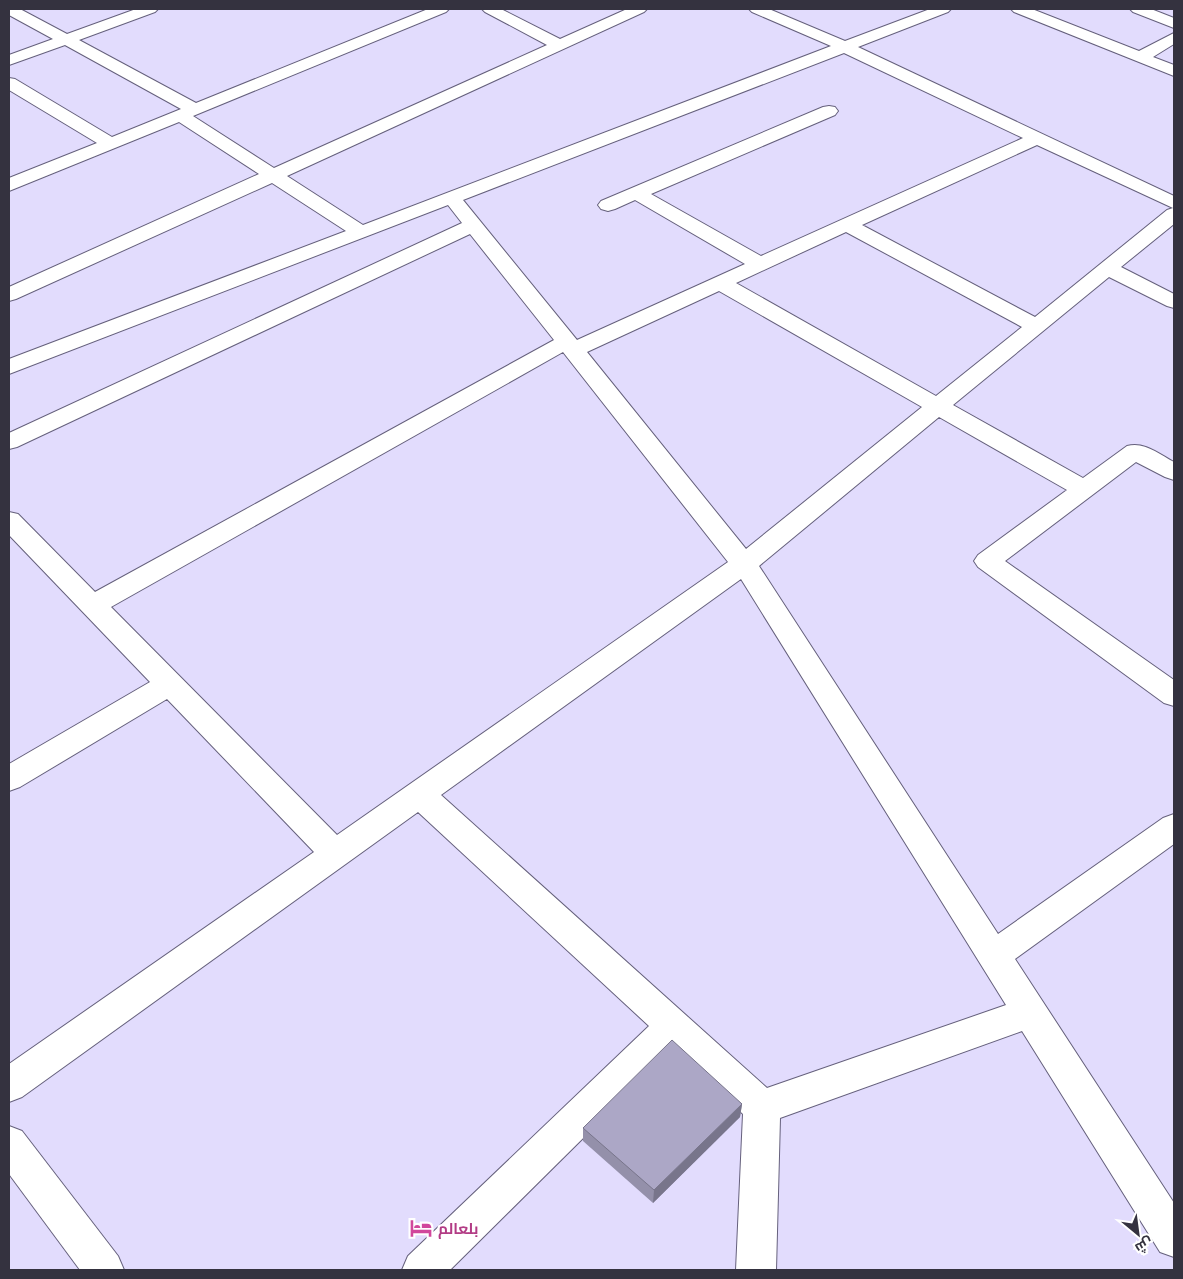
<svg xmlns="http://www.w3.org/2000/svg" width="1183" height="1279" font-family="Commissioner,Cairo,sans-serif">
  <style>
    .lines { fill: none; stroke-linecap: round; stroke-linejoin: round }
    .minor-casing { stroke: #65607c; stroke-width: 2 }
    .minor { fill: #fff; fill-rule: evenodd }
    .wall { fill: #9490aa }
    .shaded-wall { fill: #78758b }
    .building { fill: #aca7c6; stroke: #78758b }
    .labels { text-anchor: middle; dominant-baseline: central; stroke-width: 4.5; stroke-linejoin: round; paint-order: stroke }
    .near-hotel-label { font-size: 15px; font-weight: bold; fill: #b23c85; stroke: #fff; text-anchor: start }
  </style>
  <rect width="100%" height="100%" fill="#e2dcfd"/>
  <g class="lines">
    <g class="minor-casing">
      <g id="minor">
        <path d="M9,9H20L67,34L136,9H158L155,12L79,40L196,103L428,9H449L446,12L193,116L274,168L547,45L485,12L482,9H501L560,39L627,9H647L644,12L287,176L363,225L831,46L752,12L749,9H769L845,41L930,9H951L948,12L858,47L1174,196V224L1121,267L1174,294V308L1167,306L1109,277L953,405L1083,478L1127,446C1144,441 1159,454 1174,462V480L1165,477L1136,462L1005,561L1174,680V706L1164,703L978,567L974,561L978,555L1067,490L939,417L759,566L998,934L1163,818L1174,814V844L1015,959L1174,1203V1257L1160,1252L1022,1031L780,1118L776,1270H736L743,1114L673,1049L450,1270H402L408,1256L649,1026L418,812L22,1097L9,1102V1064L314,852L167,699L20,787L9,791V764L150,682L9,535V512L18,514L95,592L554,340L470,234L17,447L9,449V433L462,223L448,205L9,374V359L346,231L272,183L16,299L9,301V287L259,174L179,122L9,191V178L97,143L9,90V78L15,79L112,137L181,109L65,45L9,65V55L53,39L9,15ZM844,53L1023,138L761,256L651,194L835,115L838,111L835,107L829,106L823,107L601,201L598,205L601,209L608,211L615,209L635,200L745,264L577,340L463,200ZM1037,145L1173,208L1167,210L1035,317L862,225ZM846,232L1022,327L936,396L736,283ZM719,291L922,407L746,549L587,352ZM563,352L728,562L337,835L111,607ZM741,579L1006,1005L767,1088L441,795Z"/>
        <polygon points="1011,9 1032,9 1139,51 1174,33 1174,44 1153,57 1174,65 1174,76 1014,12"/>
        <polygon points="1130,9 1151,9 1174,18 1174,28 1133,12"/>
        <polygon points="9,1126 22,1131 118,1256 124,1270 80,1270 9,1174"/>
      </g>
    </g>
    <use href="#minor" class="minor"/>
  </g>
  <polygon class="wall" points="742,1104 740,1117 653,1203 583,1141 583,1128"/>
  <polygon class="shaded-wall" points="742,1104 740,1117 653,1203 654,1190"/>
  <polygon class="building" points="672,1040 742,1104 654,1190 583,1128"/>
  <defs>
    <g id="hotel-bare" transform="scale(1.725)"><path d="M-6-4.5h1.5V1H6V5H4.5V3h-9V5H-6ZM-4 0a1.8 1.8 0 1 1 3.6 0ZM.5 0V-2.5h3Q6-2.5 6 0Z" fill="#d1479c" stroke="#fff" stroke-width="2.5" paint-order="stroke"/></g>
  </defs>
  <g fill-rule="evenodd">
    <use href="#hotel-bare" x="421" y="1228"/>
  </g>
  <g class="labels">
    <g class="near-hotel-label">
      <text x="438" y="1228">بلعالم</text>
    </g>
  </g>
  <rect width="1183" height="1279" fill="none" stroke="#34323f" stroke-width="20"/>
  <g transform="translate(1138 1234) rotate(151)" stroke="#ffffff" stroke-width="4" paint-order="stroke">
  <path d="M0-4L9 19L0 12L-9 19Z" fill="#34323f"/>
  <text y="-8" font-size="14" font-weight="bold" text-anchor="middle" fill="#34323f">ش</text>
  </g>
</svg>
